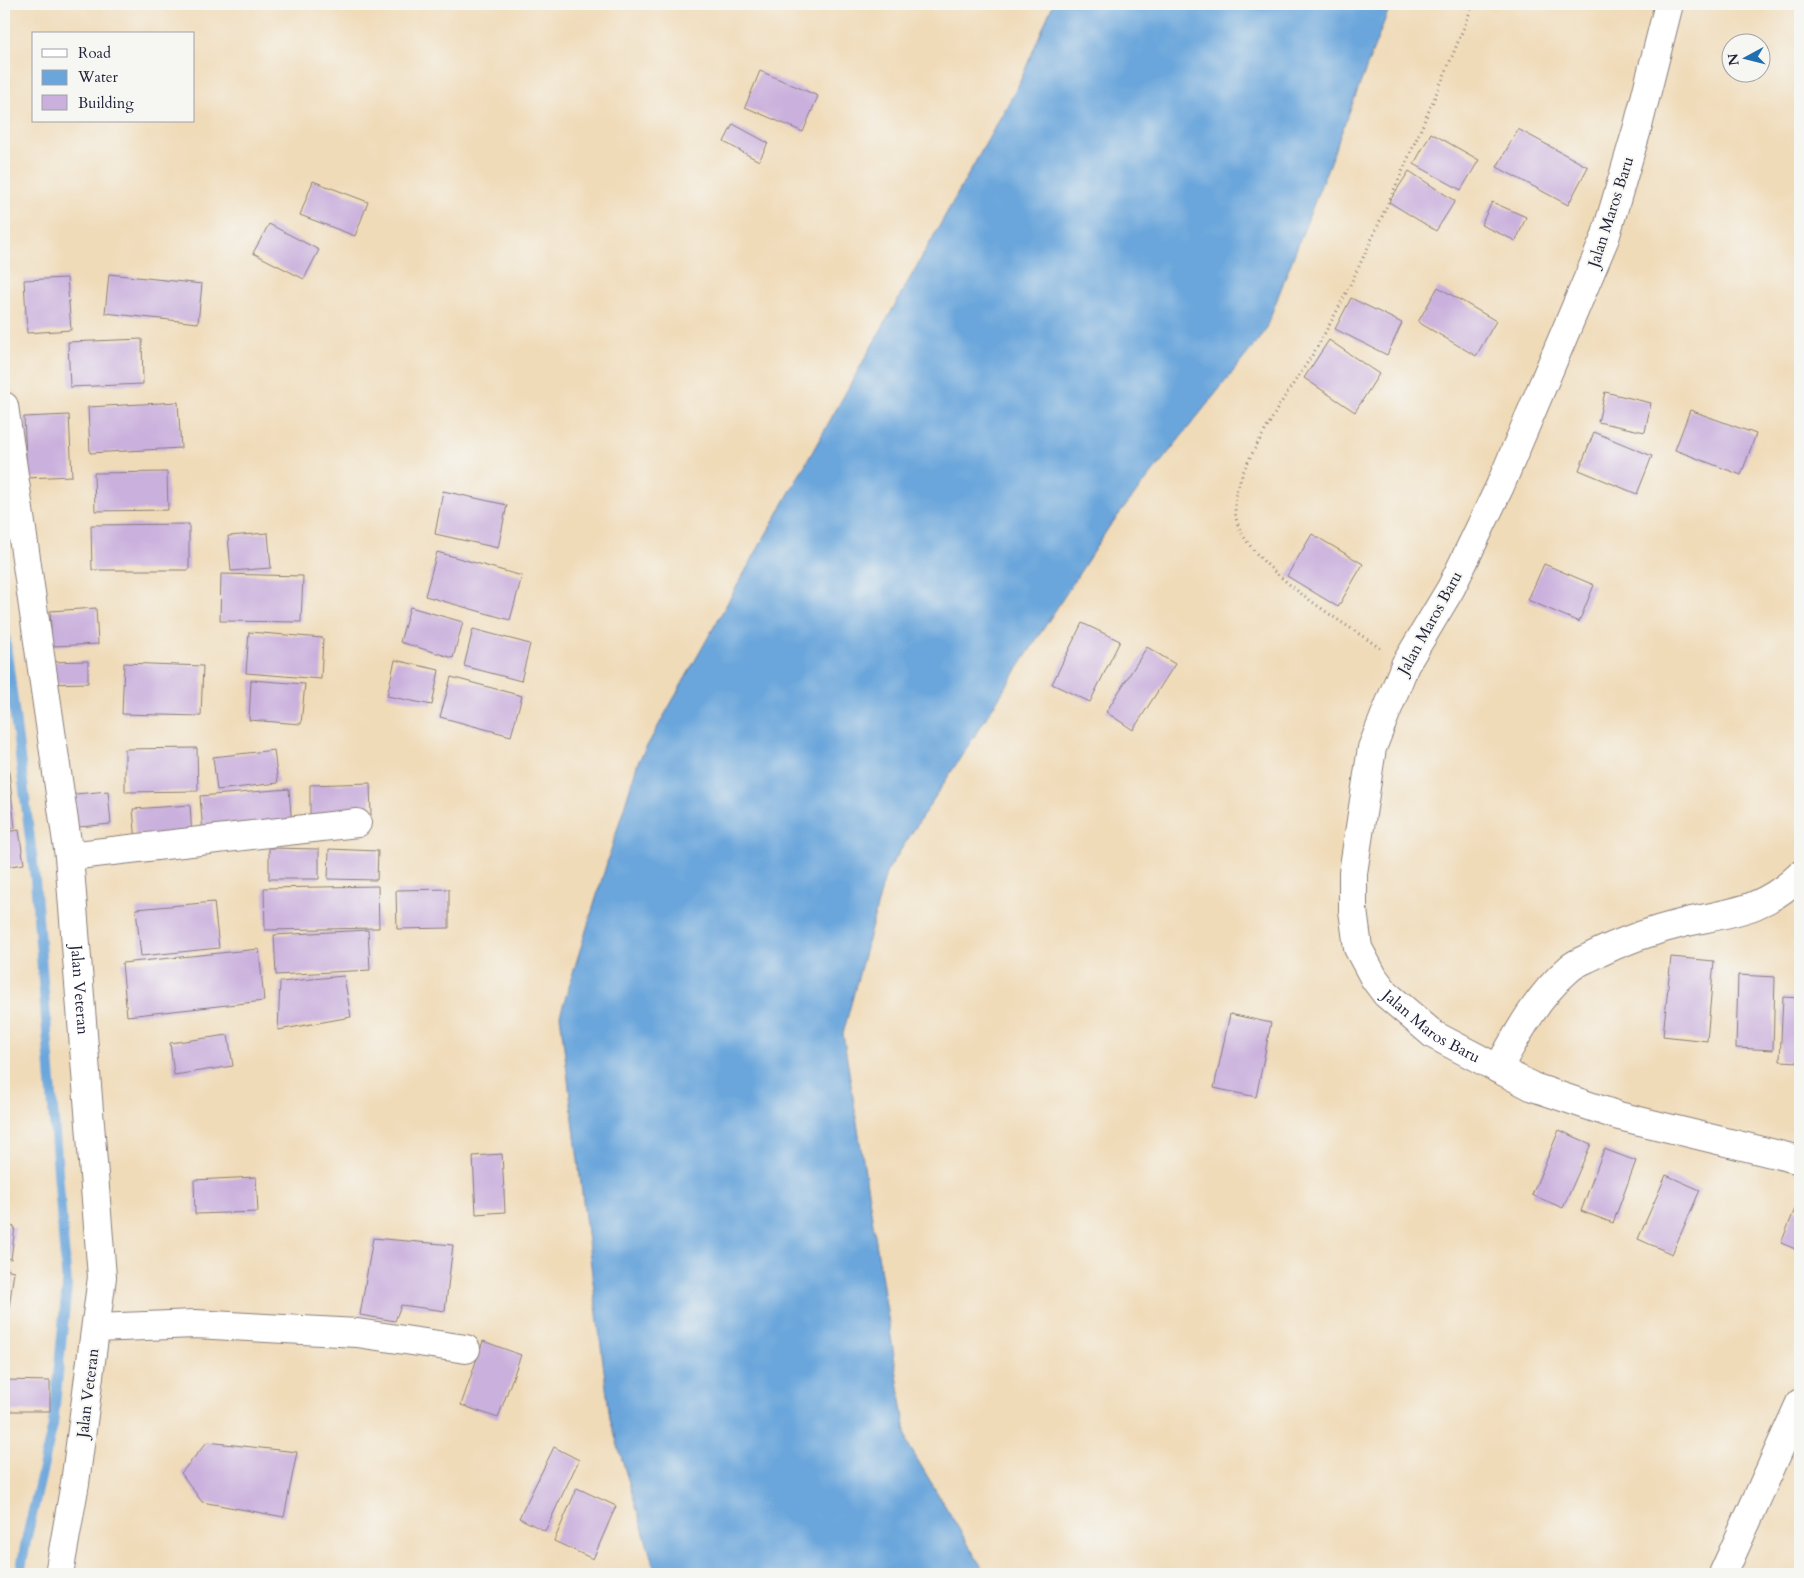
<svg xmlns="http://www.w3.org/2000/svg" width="1804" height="1578" font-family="Cardo,serif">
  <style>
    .water { fill: #6aa6db; stroke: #46648b }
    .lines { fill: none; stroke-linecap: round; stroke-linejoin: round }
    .stream { stroke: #6aa6db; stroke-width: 10 }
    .building { fill: #cab0dd }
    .minor-casing { stroke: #897e7a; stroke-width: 30 }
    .path { stroke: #897e7a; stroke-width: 3; stroke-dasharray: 1 4; stroke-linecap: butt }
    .minor { stroke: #fff; stroke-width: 28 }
    .labels { text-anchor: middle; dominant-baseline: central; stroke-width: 4; stroke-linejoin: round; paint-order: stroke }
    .street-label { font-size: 16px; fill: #22223b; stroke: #f6f6f2 }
  </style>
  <rect width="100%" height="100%" fill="#f6f6f2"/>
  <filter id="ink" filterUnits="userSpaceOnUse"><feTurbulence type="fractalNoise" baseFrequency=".02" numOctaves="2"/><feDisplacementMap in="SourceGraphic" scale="10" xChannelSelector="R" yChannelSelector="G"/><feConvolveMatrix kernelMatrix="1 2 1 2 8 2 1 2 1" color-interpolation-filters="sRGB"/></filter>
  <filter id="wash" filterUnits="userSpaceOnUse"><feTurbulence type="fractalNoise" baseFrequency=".0096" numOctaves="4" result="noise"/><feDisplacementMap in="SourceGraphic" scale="20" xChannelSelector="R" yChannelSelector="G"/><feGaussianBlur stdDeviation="1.12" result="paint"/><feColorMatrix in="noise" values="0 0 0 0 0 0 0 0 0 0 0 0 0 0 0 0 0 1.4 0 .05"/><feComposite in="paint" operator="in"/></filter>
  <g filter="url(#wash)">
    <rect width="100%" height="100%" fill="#f0dbb9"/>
    <polygon class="water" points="1053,4 1391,4 1264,333 1109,527 886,873 843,1034 908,1444 986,1574 656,1574 610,1419 560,1015 638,762 1018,86"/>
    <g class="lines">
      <polyline class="stream" points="4,627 35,879 67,1286 53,1425 26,1541 20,1574"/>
    </g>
    <g id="blocks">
      <g class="building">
        <polygon points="760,71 818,96 803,132 745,107"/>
        <polygon points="733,124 768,143 759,161 724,142"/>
        <polygon points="1518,129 1588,167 1568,205 1497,167"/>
        <polygon points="1431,133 1479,160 1461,190 1414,164"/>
        <polygon points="1409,171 1455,201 1436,231 1389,202"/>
        <polygon points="313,181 368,202 355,236 300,215"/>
        <polygon points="1492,202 1526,217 1516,241 1481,225"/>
        <polygon points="269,224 319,250 304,279 253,253"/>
        <polygon points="109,274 202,284 198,323 105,313"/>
        <polygon points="67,278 71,330 27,333 24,280"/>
        <polygon points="1438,287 1496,321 1476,356 1418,322"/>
        <polygon points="1351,298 1402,323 1387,355 1335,329"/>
        <polygon points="142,339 143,384 70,387 68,342"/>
        <polygon points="1329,340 1379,374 1355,412 1304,378"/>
        <polygon points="1605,392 1651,403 1645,432 1598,422"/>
        <polygon points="178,402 181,448 90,453 88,407"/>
        <polygon points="1690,410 1756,434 1741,475 1675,450"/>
        <polygon points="69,415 72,476 27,478 24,417"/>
        <polygon points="1594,432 1652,456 1637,494 1579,470"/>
        <polygon points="167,472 168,510 95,511 94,473"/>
        <polygon points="443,491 507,505 498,548 435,534"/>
        <polygon points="189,524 189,570 92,570 91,525"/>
        <polygon points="268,533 271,568 231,571 228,536"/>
        <polygon points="1312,534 1363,564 1338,607 1287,576"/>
        <polygon points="437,552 522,576 510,620 425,596"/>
        <polygon points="1544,564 1594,585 1579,622 1528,600"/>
        <polygon points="221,574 303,576 301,622 220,621"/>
        <polygon points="410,607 463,622 453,658 400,642"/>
        <polygon points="96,608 98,644 52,646 50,611"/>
        <polygon points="1082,623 1120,641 1090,702 1052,684"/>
        <polygon points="473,629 530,644 521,681 464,666"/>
        <polygon points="249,632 323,638 321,679 246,673"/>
        <polygon points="1147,647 1175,664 1133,730 1106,712"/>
        <polygon points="395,660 439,670 432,705 387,696"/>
        <polygon points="88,661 88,683 48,684 47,662"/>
        <polygon points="124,663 203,666 201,716 122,714"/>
        <polygon points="451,677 522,696 511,736 440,717"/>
        <polygon points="251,680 305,684 301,724 249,720"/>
        <polygon points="197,748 198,791 125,792 125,749"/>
        <polygon points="274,750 278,783 217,790 213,757"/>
        <polygon points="4,763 8,763 15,828 4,829"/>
        <polygon points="370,783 371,816 310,818 310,785"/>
        <polygon points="289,789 292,826 203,833 200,796"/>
        <polygon points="108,791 111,824 68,828 65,795"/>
        <polygon points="190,805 192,837 136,842 133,809"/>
        <polygon points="19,830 24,864 4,867 4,832"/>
        <polygon points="269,848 319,849 319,879 269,879"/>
        <polygon points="329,849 378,851 377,880 328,879"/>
        <polygon points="378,886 379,928 265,930 264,888"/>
        <polygon points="449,889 449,928 397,929 396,890"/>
        <polygon points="214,902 219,948 141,956 136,909"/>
        <polygon points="368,930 370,970 276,975 274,935"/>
        <polygon points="259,949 264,1001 127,1016 122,963"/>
        <polygon points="1671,957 1714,961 1707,1041 1663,1036"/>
        <polygon points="1738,975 1775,977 1773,1050 1736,1048"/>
        <polygon points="344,976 351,1017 278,1030 280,982"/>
        <polygon points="1783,997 1800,998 1800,1062 1780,1061"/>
        <polygon points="1230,1014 1271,1023 1256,1097 1214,1088"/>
        <polygon points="228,1035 233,1066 174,1075 170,1043"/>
        <polygon points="4,1053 9,1088 4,1088"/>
        <polygon points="1559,1130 1591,1144 1563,1208 1532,1195"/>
        <polygon points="1604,1149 1636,1161 1613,1223 1581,1211"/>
        <polygon points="502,1154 505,1212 476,1214 473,1156"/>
        <polygon points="1666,1175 1700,1190 1672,1254 1638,1239"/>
        <polygon points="256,1177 258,1212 195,1214 194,1180"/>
        <polygon points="1795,1209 1800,1211 1800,1251 1781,1243"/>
        <polygon points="4,1225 15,1227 11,1259 4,1258"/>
        <polygon points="373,1238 453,1245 445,1311 401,1305 395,1321 360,1315"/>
        <polygon points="4,1269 14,1271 9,1308 4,1307"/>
        <polygon points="483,1341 521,1355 498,1418 461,1405"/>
        <polygon points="4,1380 50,1381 50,1411 4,1411"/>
        <polygon points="207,1442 297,1452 284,1517 202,1502 181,1473"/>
        <polygon points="554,1447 579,1460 545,1531 519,1518"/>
        <polygon points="577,1488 616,1506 593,1559 554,1541"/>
      </g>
    </g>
  </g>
  <g filter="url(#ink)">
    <use href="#blocks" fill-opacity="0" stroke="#897e7a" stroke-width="1"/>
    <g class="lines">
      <g class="minor-casing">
        <g id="minor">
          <path id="s1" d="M1669,4L1638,126L1605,238L1500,486L1451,588L1405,665L1372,748L1353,873V910L1358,948L1374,978L1386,994L1434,1035L1533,1087L1619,1116L1800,1160"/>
          <path id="s2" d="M4,406L69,856L102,1277L75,1483L59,1574"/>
          <polyline points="69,856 357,823"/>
          <path d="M1498,1069C1517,1034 1539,994 1570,968C1577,962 1587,959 1594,955C1624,940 1654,930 1687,922C1734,912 1764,910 1800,875"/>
          <polyline points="96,1328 195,1324 357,1333 466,1349"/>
          <polyline points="1723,1574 1800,1403"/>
        </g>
      </g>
      <path class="path" d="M1380,648C1341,621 1246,565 1236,518C1230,482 1258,445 1274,415C1288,389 1307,366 1321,340C1350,289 1374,234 1398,181C1424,122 1450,64 1473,4"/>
      <use href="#minor" class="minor"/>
    </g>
  </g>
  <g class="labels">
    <g class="street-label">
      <text transform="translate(1611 212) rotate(-72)">Jalan Maros Baru</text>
      <text transform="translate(1430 623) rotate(-61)">Jalan Maros Baru</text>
      <text stroke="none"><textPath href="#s2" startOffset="589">Jalan Veteran</textPath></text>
      <text stroke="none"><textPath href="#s1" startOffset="1116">Jalan Maros Baru</textPath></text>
      <text transform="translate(88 1393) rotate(-83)">Jalan Veteran</text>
    </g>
  </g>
  <rect width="1804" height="1578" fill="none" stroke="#f6f6f2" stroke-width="20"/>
  <rect x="32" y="32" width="162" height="90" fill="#f6f6f2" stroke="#a1a1a9"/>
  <rect x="42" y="49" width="25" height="8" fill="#ffffff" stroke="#a1a1a9"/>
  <text x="78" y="58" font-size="15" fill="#22223b">Road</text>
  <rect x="42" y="70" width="25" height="15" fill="#6aa6db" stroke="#a1a1a9"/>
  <text x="78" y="82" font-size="15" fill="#22223b">Water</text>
  <rect x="42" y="95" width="25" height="15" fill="#cab0dd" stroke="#a1a1a9"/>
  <text x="78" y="108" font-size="15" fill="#22223b">Building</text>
  <g transform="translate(1746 58) rotate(263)"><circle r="24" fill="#f6f6f2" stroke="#a1a1a9"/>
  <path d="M0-4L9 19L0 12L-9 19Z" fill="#1f6fb2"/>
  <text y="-8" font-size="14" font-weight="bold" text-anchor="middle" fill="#22223b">N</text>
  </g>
</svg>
